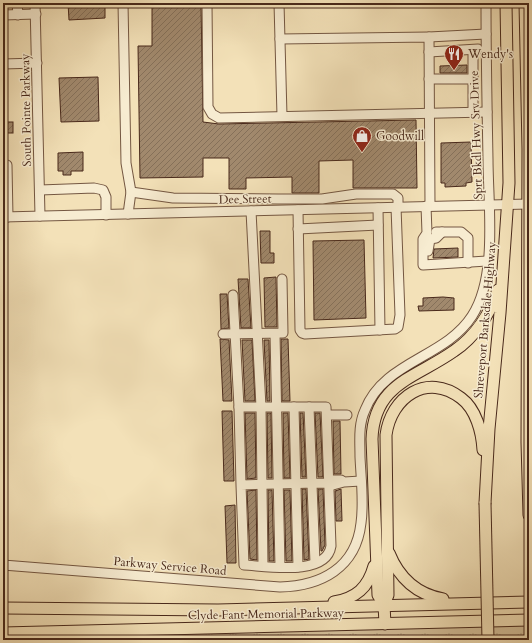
<svg xmlns="http://www.w3.org/2000/svg" width="532" height="643" font-family="Cardo,serif">
  <style>
    .grass { fill: url(#grass-tufts); stroke: #90765c }
    .building { fill: url(#building-hatch); stroke: #49291b }
    .lines { fill: none; stroke-linecap: round; stroke-linejoin: round }
    .minor-casing { stroke: #745742; stroke-width: 11 }
    .major-casing { stroke: #49291b; stroke-width: 13 }
    .minor { stroke: #f7ecd1; stroke-width: 9 }
    .major { stroke: #f3e1b8; stroke-width: 11 }
    .major-bridge-casing { stroke: #49291b; stroke-width: 13; stroke-linecap: butt }
    .major-bridge { stroke: #f3e1b8; stroke-width: 11 }
    .labels { text-anchor: middle; dominant-baseline: central; stroke-width: 3; stroke-linejoin: round; paint-order: stroke }
    .poi-label { font-size: 12px; fill: #49291b; stroke: #f7ecd1; text-anchor: start }
    .street-label { font-size: 12px; fill: #49291b; stroke: #f7ecd1 }
  </style>
  <defs>
    <pattern id="grass-tufts" width="24" height="20" patternUnits="userSpaceOnUse"><rect width="24" height="20" fill="#d6c29d"/><path d="M3 7l-1-3M5 7V3M7 7l1-3M15 17l-1-3M17 17v-4M19 17l1-3" fill="none" stroke="#b09e7f"/></pattern>
    <pattern id="building-hatch" width="6" height="6" patternUnits="userSpaceOnUse"><rect width="6" height="6" fill="#a1896d"/><path d="M-1 1l2-2M0 6l6-6M5 7l2-2" fill="none" stroke="#857059"/></pattern>
  </defs>
  <rect width="100%" height="100%" fill="#f3e1b8"/>
  <filter id="stains"><feTurbulence type="fractalNoise" baseFrequency=".005" numOctaves="4"/><feColorMatrix values="0 0 0 0 .2 0 0 0 0 .09 0 0 0 0 .02 0 0 0 .5 -.17"/></filter>
  <radialGradient id="worn" r=".72"><stop offset=".6" stop-color="#630" stop-opacity="0"/><stop offset="1" stop-color="#630" stop-opacity=".3"/></radialGradient>
  <polygon class="grass" points="529,623 529,640 3,640 3,637"/>
  <g class="building">
    <polygon points="68,3 105,3 105,18 69,20"/>
    <polygon points="152,3 201,3 203,122 219,124 416,120 417,188 353,188 353,160 319,161 319,193 292,193 292,177 246,178 246,189 229,189 229,158 203,158 203,177 140,178 138,46 152,46"/>
    <polygon points="467,65 467,73 440,73 440,66"/>
    <polygon points="98,77 99,121 61,122 59,78"/>
    <rect x="3" y="122" width="10" height="11"/>
    <polygon points="471,142 472,182 466,183 466,186 445,187 445,183 441,183 441,143"/>
    <polygon points="83,152 83,171 71,171 71,175 63,175 63,171 58,171 58,153"/>
    <polygon points="260,231 270,231 270,253 274,253 274,263 261,263"/>
    <polygon points="364,240 366,318 314,320 313,241"/>
    <polygon points="458,248 458,257 433,258 434,249"/>
    <polygon points="276,277 277,327 265,327 264,278"/>
    <polygon points="238,279 248,279 251,328 241,328"/>
    <polygon points="220,294 227,294 229,328 221,329"/>
    <polygon points="443,297 454,298 454,310 419,311 418,306 423,306 423,298"/>
    <polygon points="220,339 229,340 232,401 223,401"/>
    <polygon points="281,339 288,339 290,401 282,401"/>
    <polygon points="242,340 252,340 255,401 245,401"/>
    <polygon points="264,340 269,340 270,401 267,401"/>
    <polygon points="222,411 232,411 234,481 224,481"/>
    <polygon points="245,413 255,413 256,478 247,479"/>
    <polygon points="267,413 271,413 272,478 268,478"/>
    <polygon points="283,413 288,413 290,478 284,478"/>
    <polygon points="300,413 303,413 306,477 302,477"/>
    <polygon points="315,413 320,413 323,477 318,477"/>
    <polygon points="333,421 340,421 341,474 334,474"/>
    <polygon points="302,489 306,489 309,559 304,560"/>
    <polygon points="318,489 323,489 325,545 322,551 321,551"/>
    <polygon points="341,489 342,521 336,521 335,491"/>
    <polygon points="256,490 257,560 250,559 247,491"/>
    <polygon points="268,490 272,490 274,561 269,561"/>
    <polygon points="284,490 290,490 292,561 286,561"/>
    <polygon points="235,505 236,563 227,563 225,506"/>
  </g>
  <g class="lines">
    <g class="minor-casing">
      <g id="minor">
        <polyline points="17,3 18,15"/>
        <polyline points="35,3 40,216"/>
        <polyline points="123,3 126,163 131,192 128,214"/>
        <polyline points="207,3 208,107 212,114 219,118 487,112"/>
        <polyline points="279,3 282,116"/>
        <polyline points="3,15 36,14"/>
        <polyline points="429,37 486,34"/>
        <polyline points="280,39 429,37 430,206"/>
        <polyline points="473,50 473,112"/>
        <polyline points="429,52 478,49"/>
        <polyline points="3,64 37,63"/>
        <polyline points="429,79 473,79"/>
        <polyline points="7,165 8,217"/>
        <polyline points="40,190 94,188 103,190 106,197 106,215"/>
        <polyline points="131,192 173,198 278,199 322,199 356,194 393,194 398,198 398,207"/>
        <polyline points="426,206 427,233 423,239 423,265 487,261"/>
        <polyline points="378,208 380,330"/>
        <polyline points="298,210 300,330 302,333 305,334 395,329 398,327 400,315 396,207"/>
        <polyline points="251,211 261,407 263,566"/>
        <polyline points="3,217 529,204"/>
        <polyline points="298,229 378,225"/>
        <polyline points="436,232 461,232 468,238 468,263"/>
        <polyline points="428,251 430,239 436,238 442,232"/>
        <polyline points="233,295 239,407"/>
        <polyline points="223,334 283,333 282,279"/>
        <polyline points="275,334 280,567"/>
        <polyline points="294,407 298,567"/>
        <polyline points="309,407 315,563"/>
        <polyline points="327,415 347,415"/>
        <polyline points="344,482 341,480 333,480 331,483 333,485 344,482 361,481"/>
        <path d="M241,485L239,407H326L331,546C326,577 266,566 244,565L241,485C270,484 299,483 328,483H331"/>
        <path d="M3,565L280,587C321,586 356,568 361,523C364,502 361,479 360,457C360,441 358,425 365,410C384,361 445,358 472,316C498,276 488,205 488,159C487,107 486,55 486,3"/>
      </g>
    </g>
    <g class="major-casing">
      <g id="major">
        <polyline points="525,3 528,149 527,442 529,515"/>
        <polyline points="485,503 489,429 500,313 509,183 506,3"/>
        <path d="M389,553C399,578 416,594 443,599"/>
        <path d="M334,602C356,598 368,588 374,566"/>
        <path d="M384,605L378,595L372,439C374,383 416,378 454,351C475,337 490,314 498,290"/>
        <polyline points="3,608 218,610 529,602"/>
        <path d="M385,624L384,605L388,595L386,435C391,397 427,372 461,398C476,409 482,432 483,450"/>
        <polyline points="3,633 529,620"/>
      </g>
    </g>
    <use href="#minor" class="minor"/>
    <use href="#major" class="major"/>
    <g class="major-bridge-casing">
      <polyline id="major-bridge" points="485,503 488,640"/>
    </g>
    <use href="#major-bridge" class="major-bridge"/>
  </g>
  <defs>
    <g id="restaurant-pin" transform="scale(1)"><path d="M0 17L-7.5 6A9.5 9.5 0 1 1 7.5 6Z" fill="#8f2418" stroke="#f7ecd1"/><path d="M-5-6h1v4h1v-4h1v4h1v-4h1v5L-1.5 .5V6h-2V.5L-5-1ZM5-6V6H3V1.5H1.5Q1.5-4 5-6Z" fill="#fff"/></g>
    <g id="shop-pin" transform="scale(1)"><path d="M0 17L-7.5 6A9.5 9.5 0 1 1 7.5 6Z" fill="#8f2418" stroke="#f7ecd1"/><path d="M-5-2.5h2.3a2.7 3.5 0 0 1 5.4 0H5L5.5 6h-11ZM-1.5-2.5h3a1.5 2.3 0 0 0-3 0Z" fill="#fff"/></g>
  </defs>
  <g fill-rule="evenodd">
    <use href="#restaurant-pin" x="454" y="54"/>
    <use href="#shop-pin" x="362" y="136"/>
  </g>
  <g class="labels">
    <g class="poi-label">
      <text x="468" y="54">Wendy's</text>
      <text x="376" y="136">Goodwill</text>
    </g>
    <g class="street-label">
      <text transform="translate(26 110) rotate(-91)">South Pointe Parkway</text>
      <text transform="translate(476 135) rotate(-92)">Sprt Bkdl Hwy Srv Drive</text>
      <text transform="translate(245 199) rotate(-1)">Dee Street</text>
      <text transform="translate(485 320) rotate(-85)">Shreveport Barksdale Highway</text>
      <text transform="translate(170 566) rotate(5)">Parkway Service Road</text>
      <text transform="translate(266 614) rotate(-1)">Clyde Fant Memorial Parkway</text>
    </g>
  </g>
  <rect width="532" height="643" fill="none" stroke="#f3e1b8" stroke-width="16"/>
  <rect x="4" y="4" width="524" height="635" fill="none" stroke="#49291b" stroke-width="2"/>
  <rect x="8" y="8" width="516" height="627" fill="none" stroke="#49291b"/>
  <rect width="100%" height="100%" filter="url(#stains)"/>
  <rect width="100%" height="100%" fill="url(#worn)"/>
</svg>
